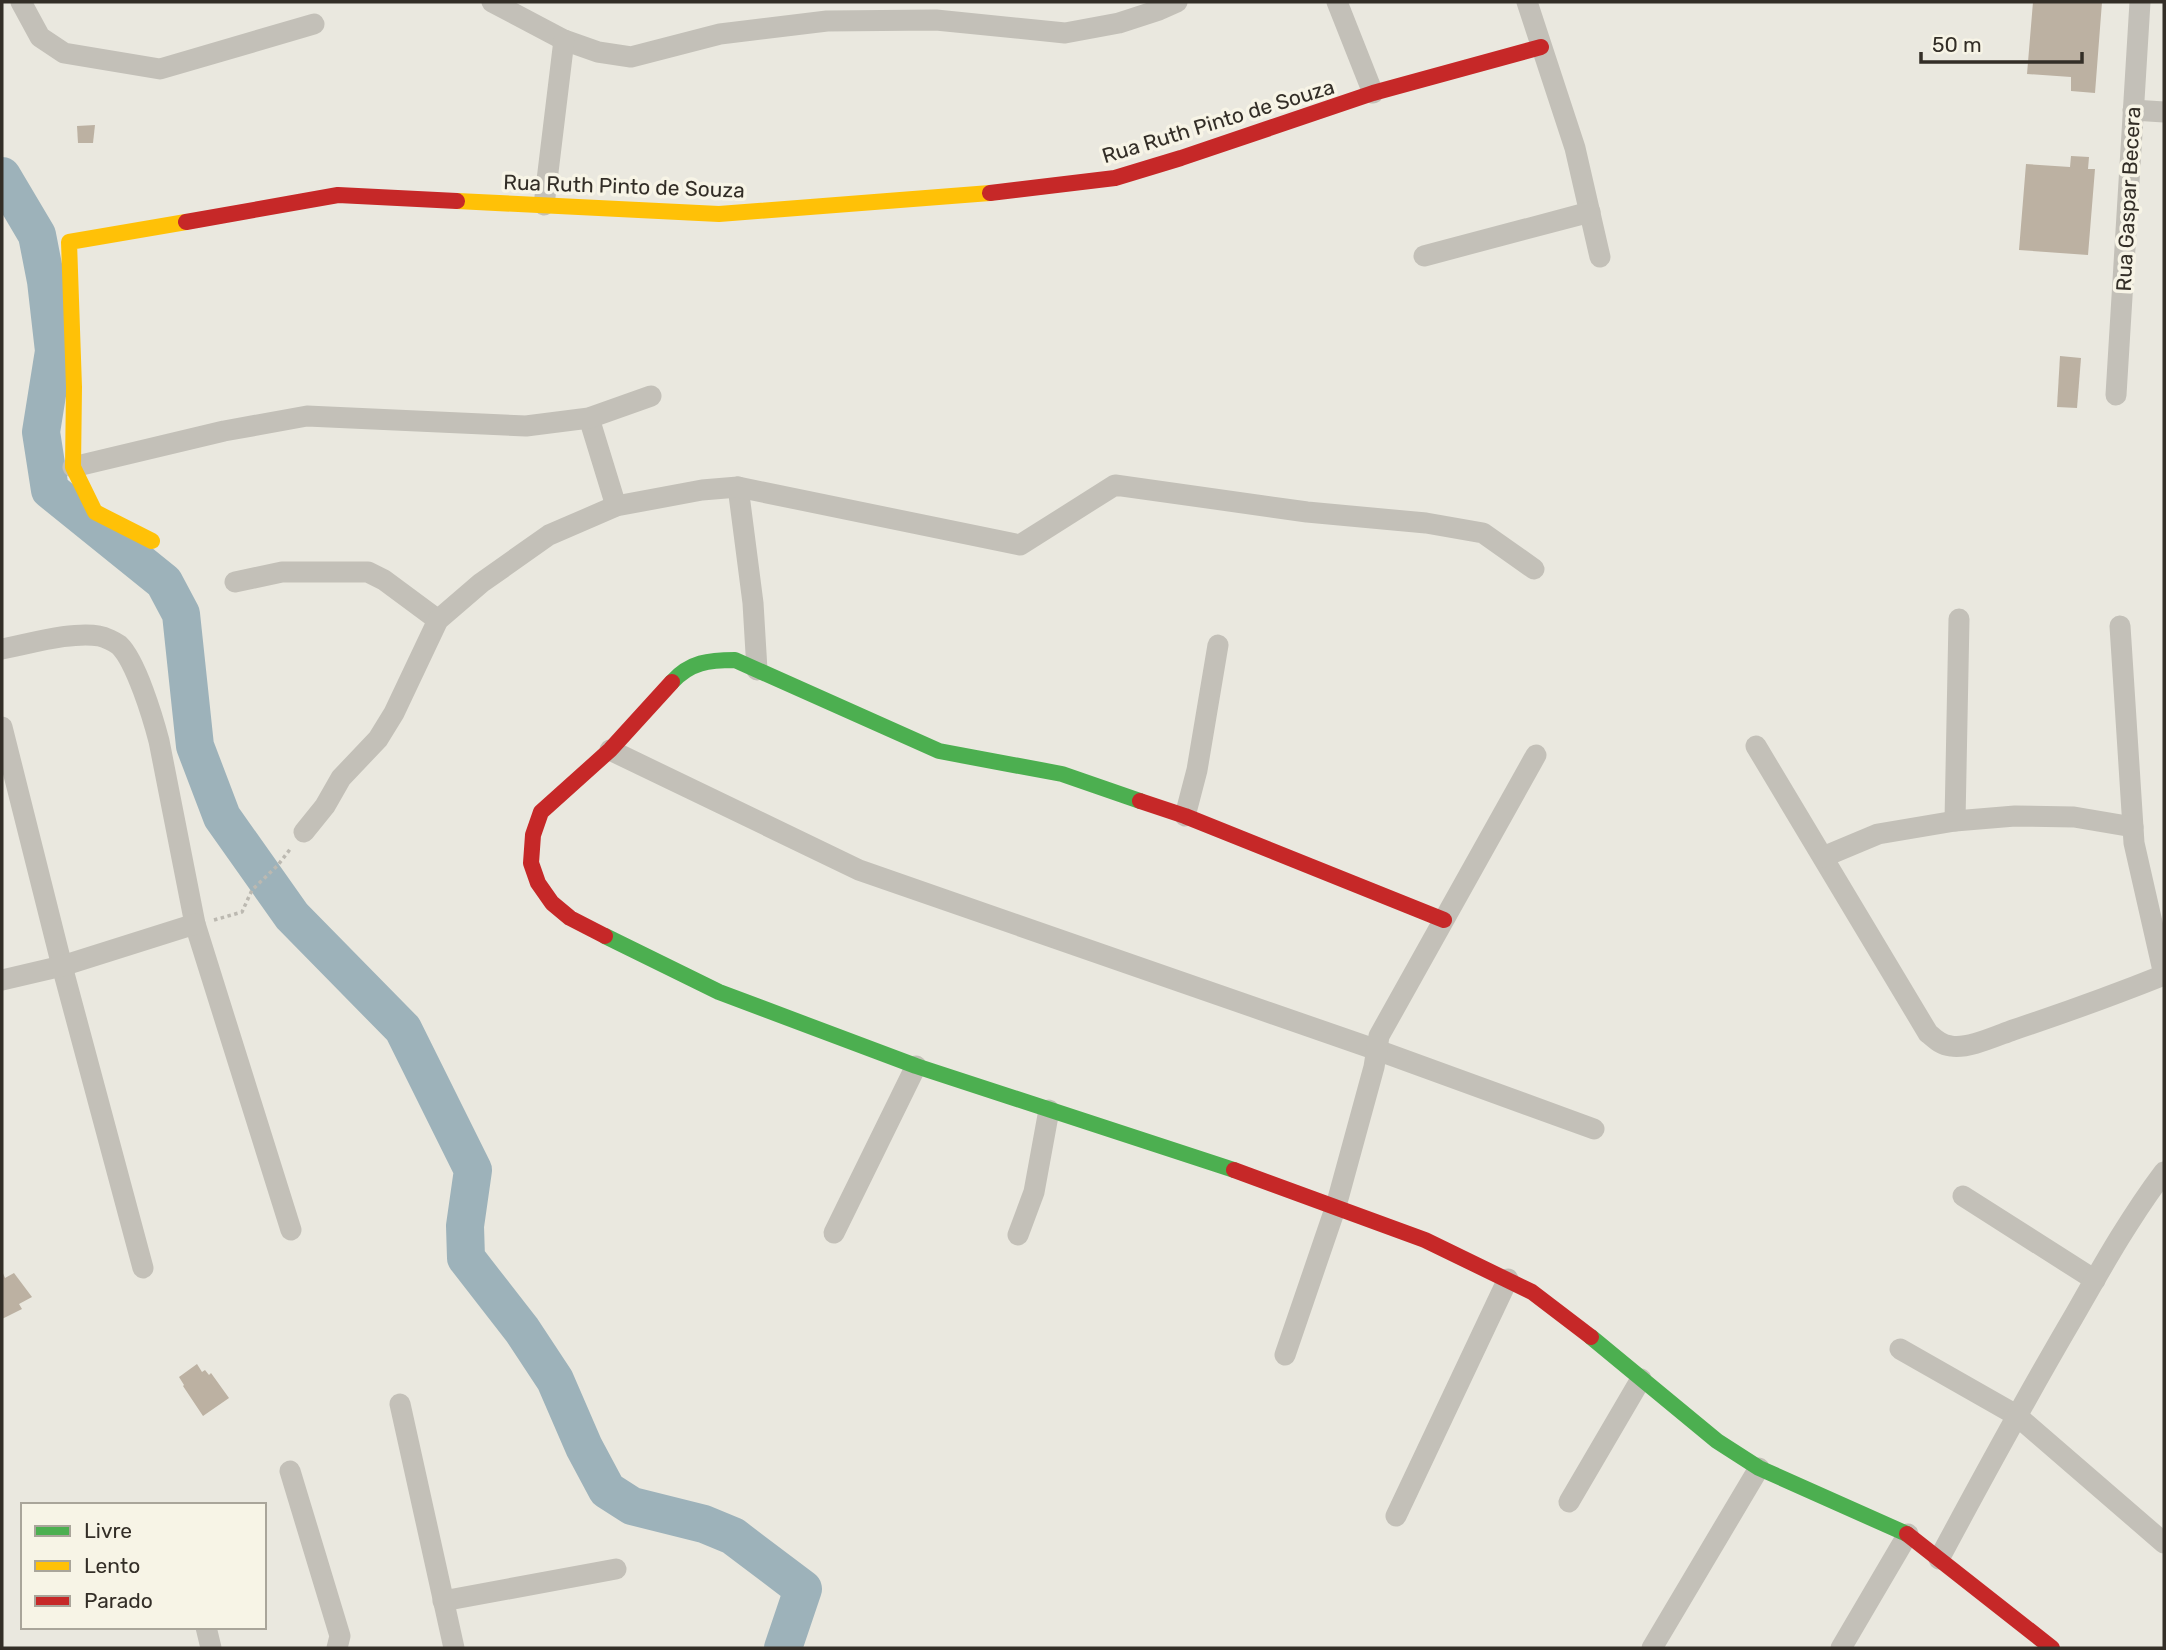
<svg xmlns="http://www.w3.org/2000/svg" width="2166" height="1650" font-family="Rubik,sans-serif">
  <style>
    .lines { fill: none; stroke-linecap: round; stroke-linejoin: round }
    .river { stroke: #9db2ba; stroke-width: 38 }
    .building { fill: #bcb1a2 }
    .path { stroke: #bcb9b1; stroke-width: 3.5; stroke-dasharray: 3.5 3.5; stroke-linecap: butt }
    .street { stroke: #c3c0b8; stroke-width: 21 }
    .fast { stroke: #4caf50; stroke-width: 16 }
    .slow { stroke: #ffc107; stroke-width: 16 }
    .jam { stroke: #c62828; stroke-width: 16 }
    .labels { text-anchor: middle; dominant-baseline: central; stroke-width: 7; stroke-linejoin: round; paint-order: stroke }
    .street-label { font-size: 21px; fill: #332e27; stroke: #f7f4e6 }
  </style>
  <rect width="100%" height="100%" fill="#eae8df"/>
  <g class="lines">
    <polyline class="river" points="2,176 37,235 46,281 54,351 41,432 50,490 164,582 181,614 195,746 222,817 292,916 403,1029 473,1170 465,1226 466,1258 522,1330 555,1380 584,1447 607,1490 632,1506 704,1524 733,1536 803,1589 783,1648"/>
  </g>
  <g class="building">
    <polygon points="2033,2 2102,2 2095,93 2071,91 2071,77 2027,74"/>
    <polygon points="95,125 93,143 78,143 77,126"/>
    <polygon points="2071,156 2089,157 2088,169 2095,169 2088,255 2019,250 2026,164 2070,167"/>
    <polygon points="2060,356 2081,358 2077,408 2057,407"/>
    <polygon points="2,1271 5,1278 14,1273 32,1297 19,1304 22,1309 2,1319"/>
    <polygon points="197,1364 202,1372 205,1370 209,1375 211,1373 229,1398 203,1416 183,1386 184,1385 179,1377"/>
  </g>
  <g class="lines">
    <polyline class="path" points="214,920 242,912 252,890 278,865 291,848"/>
    <g class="street">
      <polyline points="21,2 40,37 64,53 160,69 314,24"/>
      <polyline points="492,2 564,40 598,52 631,57 720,34 827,21 936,20 1065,33 1119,23 1159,10 1177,2"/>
      <polyline points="1337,2 1373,93"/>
      <polyline points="1527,2 1575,148 1600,257"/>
      <polyline points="2133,110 2164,112"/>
      <polyline points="544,205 564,40"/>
      <polyline points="1424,256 1590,212"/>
      <polyline points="2116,395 2140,2"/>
      <polyline points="589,418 616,506"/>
      <polyline points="73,467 224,431 307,416 526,426 589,418 651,396"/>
      <polyline points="738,487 753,603 757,670"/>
      <polyline points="235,582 282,572 368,572 384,580 438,620"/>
      <polyline points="2120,626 2134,843 2164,975"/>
      <path d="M2,649C29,644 73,631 99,636C105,637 115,642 119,645C136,661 153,718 159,741L195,924L291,1230"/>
      <polyline points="2,727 62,966 143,1268"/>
      <path d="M1756,746L1928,1033C1935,1039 1941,1045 1951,1046C1968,1049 1996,1036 2013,1030C2064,1013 2114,995 2164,975"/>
      <polyline points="610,750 859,870 1377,1050 1594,1129"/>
      <polyline points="1185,816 1197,770 1218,645"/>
      <polyline points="1955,821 1959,619"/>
      <polyline points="304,832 325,806 341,778 378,739 394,713 438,620 481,583 549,535 616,506 702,490 738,487 1020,545 1115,485 1307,512 1426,523 1483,533 1534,569"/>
      <polyline points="1823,857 1878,834 1955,821 2015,816 2074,817 2133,827"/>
      <polyline points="2,980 62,966 195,924"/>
      <polyline points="1963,1196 2095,1280"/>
      <polyline points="834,1233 916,1066"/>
      <polyline points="1018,1235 1034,1192 1049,1110"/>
      <polyline points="1900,1349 2016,1415 2164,1543"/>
      <polyline points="1285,1355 1336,1206 1374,1067 1379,1036 1536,755"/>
      <polyline points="400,1404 454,1648"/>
      <polyline points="290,1471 340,1636 337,1648"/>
      <polyline points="1569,1502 1641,1379"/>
      <polyline points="1396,1516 1508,1279"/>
      <path d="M1939,1559C1983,1477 2027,1396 2074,1316C2102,1267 2130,1217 2164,1172"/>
      <polyline points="443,1601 616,1569"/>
      <polyline points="206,1627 211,1648"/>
      <polyline points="1652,1648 1759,1468"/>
      <polyline points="1841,1648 1908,1534"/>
    </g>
    <g class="fast">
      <path d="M672,682C690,662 709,660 735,660L939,751L1062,774L1140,801"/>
      <polyline points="605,936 719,992 916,1066 1234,1170"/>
      <polyline points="1591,1337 1717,1441 1759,1468 1907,1534"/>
    </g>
    <g class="slow">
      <polyline points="457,201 719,214 990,193"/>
      <polyline points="152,541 95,512 73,467 74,387 69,242 186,222"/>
    </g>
    <g class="jam">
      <polyline points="990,193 1115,178 1181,158 1373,93 1541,47"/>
      <polyline points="186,222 338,195 457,201"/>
      <polyline points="1140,801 1185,816 1444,920"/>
      <polyline points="605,936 570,918 552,903 538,883 531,863 533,835 541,812 610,750 672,682"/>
      <polyline points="1234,1170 1425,1240 1532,1292 1591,1337"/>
      <polyline points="1907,1534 2052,1648"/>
    </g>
  </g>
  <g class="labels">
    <g class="street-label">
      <text transform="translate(1218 121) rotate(-17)">Rua Ruth Pinto de Souza</text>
      <text transform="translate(624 186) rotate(2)">Rua Ruth Pinto de Souza</text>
      <text transform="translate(2128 199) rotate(-87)">Rua Gaspar Becera</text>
    </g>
  </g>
  <rect width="2166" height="1650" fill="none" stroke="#332e27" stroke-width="7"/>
  <rect x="21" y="1503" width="245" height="126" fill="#f7f4e6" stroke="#a9a59a" stroke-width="2"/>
  <rect x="35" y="1526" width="35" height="10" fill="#4caf50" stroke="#a9a59a" stroke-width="2"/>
  <text x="84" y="1538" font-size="21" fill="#332e27">Livre</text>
  <rect x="35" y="1561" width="35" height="10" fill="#ffc107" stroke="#a9a59a" stroke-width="2"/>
  <text x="84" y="1573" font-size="21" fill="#332e27">Lento</text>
  <rect x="35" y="1596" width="35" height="10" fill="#c62828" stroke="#a9a59a" stroke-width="2"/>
  <text x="84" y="1608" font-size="21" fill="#332e27">Parado</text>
  <path d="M1921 52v10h161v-10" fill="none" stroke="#332e27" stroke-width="3.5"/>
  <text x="1932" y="52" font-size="21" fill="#332e27" stroke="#f7f4e6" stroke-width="5" paint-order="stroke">50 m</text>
</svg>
